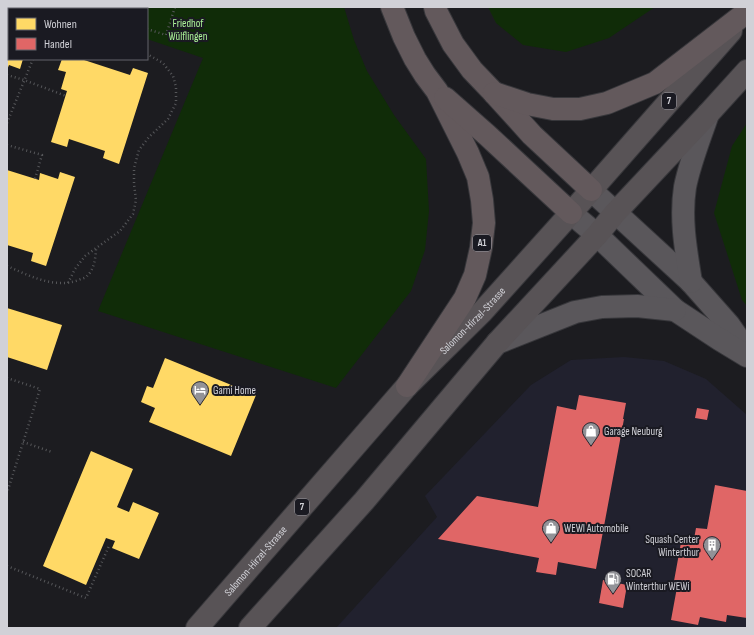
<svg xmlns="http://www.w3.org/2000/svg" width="754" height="635" font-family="'Sofia Sans Condensed',sans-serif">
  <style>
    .built { fill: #21212e }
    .green { fill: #102c08 }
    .homes { fill: #ffd966 }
    .shops { fill: #e06666 }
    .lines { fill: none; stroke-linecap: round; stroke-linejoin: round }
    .secondary-casing { stroke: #37373b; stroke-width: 24 }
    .primary-casing { stroke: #37373b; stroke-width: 24 }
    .highway-casing { stroke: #37373b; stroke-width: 24 }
    .path { stroke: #56575a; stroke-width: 2.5; stroke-dasharray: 1 3; stroke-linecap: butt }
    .secondary { stroke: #5a575b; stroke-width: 22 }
    .primary { stroke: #585356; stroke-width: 22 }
    .highway { stroke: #63595c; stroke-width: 22 }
    .labels { text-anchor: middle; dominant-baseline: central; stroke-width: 4; stroke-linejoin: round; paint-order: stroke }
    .shield { fill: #1a1a22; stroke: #9a9aa1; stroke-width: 1 }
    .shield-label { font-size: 10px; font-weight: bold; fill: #d1d1d7 }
    .park-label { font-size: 11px; fill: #acf498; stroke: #1a1a22 }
    .street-label { font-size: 11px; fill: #d1d1d7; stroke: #1a1a22 }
    .poi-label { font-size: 11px; fill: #d1d1d7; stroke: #1a1a22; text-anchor: start }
  </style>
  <rect width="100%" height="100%" fill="#1c1c20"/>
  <polygon class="built" points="624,357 664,361 706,379 747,415 747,628 336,628 437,517 425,496 531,385 571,360"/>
  <g class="green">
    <polygon points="47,7 344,7 354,40 367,71 394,115 426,159 429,211 425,250 411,291 336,388 98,311 203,58 147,39 147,9 53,9"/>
    <polygon points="488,7 655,7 609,38 566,52 523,45 496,23"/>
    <polygon points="747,123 747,306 742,300 714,213 732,146"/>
  </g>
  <g class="homes">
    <polygon points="7,28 9,29 9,59 23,59 20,69 9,65 7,70"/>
    <polygon points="62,59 81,59 130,75 133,68 148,73 119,164 103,158 105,151 69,139 67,147 51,142 67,91 61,89 66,72 58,70"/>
    <polygon points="7,170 39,180 40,173 58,179 60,172 75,177 46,266 31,261 33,253 7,245"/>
    <polygon points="7,308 62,325 47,370 7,357"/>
    <polygon points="165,358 256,395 231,456 149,422 155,408 141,402 147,386 153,388"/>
    <polygon points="91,451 133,469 117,507 129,512 133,502 159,513 139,559 112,548 115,541 106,538 86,585 43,566"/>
  </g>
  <g class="shops">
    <polygon points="579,395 626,403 623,419 624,419 596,569 558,562 556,575 536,572 539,558 438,539 477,496 538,507 557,406 576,410"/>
    <polygon points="697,408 709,410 707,420 695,418"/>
    <polygon points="715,485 747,491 747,618 727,615 726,622 700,617 698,625 671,620 678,582 674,581 682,537 694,539 696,528 707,529"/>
    <polygon points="603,580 627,585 623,608 599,603"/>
  </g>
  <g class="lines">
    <g class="secondary-casing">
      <g id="secondary">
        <polyline points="591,190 691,282 729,325 747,351"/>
        <polyline points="571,213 597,235 675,310 719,339 747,356"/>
        <path d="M691,282C686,251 680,219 685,187C690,162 700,138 708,114"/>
        <polyline points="497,343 575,312 602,307 637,306 675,310"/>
      </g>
    </g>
    <g class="primary-casing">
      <g id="primary">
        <path id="s1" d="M197,628L407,386L482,312L571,213L731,31"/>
        <polyline points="250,628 364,501 497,343 597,235 615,213 708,114 747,71"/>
      </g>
    </g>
    <g class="highway-casing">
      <g id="highway">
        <polyline points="392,7 404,37 415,59 425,75 437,91 468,153 478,177 482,200 484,223 481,248 475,275 465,298 407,386"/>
        <polyline points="435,7 436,11 453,44 472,70 494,93 532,135 591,190"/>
        <polyline points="494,93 527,104 553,109 580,109 607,103 655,83 747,12"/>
        <polyline points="445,98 487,135 571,213"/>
      </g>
    </g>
    <g class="path">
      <polyline points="78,7 84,9"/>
      <polyline points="147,29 166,35 175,7"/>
      <polyline points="7,75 24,80 66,96"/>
      <polyline points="7,123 33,59"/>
      <polyline points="7,145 42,155 35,179"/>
      <path d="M7,266C30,276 56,290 81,279C82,279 87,277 87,276C94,270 96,257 96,247"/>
      <polyline points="68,283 75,269 85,256 120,231 133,214 136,200 134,184 134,168 139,150 149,137 168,119 176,103 176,87 173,76 163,63 147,54"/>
      <polyline points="7,378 40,389 7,493"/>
      <polyline points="23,442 52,452"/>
      <polyline points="7,566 86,598 109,546"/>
    </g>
    <use href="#secondary" class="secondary"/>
    <use href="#primary" class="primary"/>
    <use href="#highway" class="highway"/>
  </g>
  <defs>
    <g id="hotel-pin" transform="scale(0.9)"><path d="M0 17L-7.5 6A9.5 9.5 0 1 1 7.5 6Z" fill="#929297" stroke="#1a1a22"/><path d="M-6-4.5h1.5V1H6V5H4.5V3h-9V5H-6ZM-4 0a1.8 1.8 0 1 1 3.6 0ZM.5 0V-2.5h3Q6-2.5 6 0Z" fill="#fff"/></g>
    <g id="shop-pin" transform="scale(0.9)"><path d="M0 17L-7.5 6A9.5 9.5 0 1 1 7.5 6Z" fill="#929297" stroke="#1a1a22"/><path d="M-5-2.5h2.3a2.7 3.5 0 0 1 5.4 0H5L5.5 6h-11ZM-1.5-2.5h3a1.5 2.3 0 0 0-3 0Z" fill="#fff"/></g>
    <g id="building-pin" transform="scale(0.9)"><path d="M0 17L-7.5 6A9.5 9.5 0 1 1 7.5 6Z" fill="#929297" stroke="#1a1a22"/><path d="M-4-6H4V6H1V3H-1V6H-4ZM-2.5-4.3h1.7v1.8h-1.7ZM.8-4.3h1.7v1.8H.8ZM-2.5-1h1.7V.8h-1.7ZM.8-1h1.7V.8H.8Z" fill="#fff"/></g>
    <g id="fuel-pin" transform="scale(0.9)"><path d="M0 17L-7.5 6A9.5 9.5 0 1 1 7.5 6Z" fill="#929297" stroke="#1a1a22"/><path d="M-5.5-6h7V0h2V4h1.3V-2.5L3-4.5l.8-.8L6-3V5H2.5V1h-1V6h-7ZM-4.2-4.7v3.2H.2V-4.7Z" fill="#fff"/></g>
  </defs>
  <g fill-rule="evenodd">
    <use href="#hotel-pin" x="200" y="390"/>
    <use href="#shop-pin" x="591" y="431"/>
    <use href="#shop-pin" x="551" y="528"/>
    <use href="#building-pin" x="712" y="545"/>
    <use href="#fuel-pin" x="613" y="579"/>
  </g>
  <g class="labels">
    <g class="shield">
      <rect x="662" y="93" width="14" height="16" rx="3"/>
      <rect x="473" y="235" width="18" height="16" rx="3"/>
      <rect x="295" y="499" width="14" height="16" rx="3"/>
    </g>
    <g class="shield-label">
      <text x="669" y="101">7</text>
      <text x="482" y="243">A1</text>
      <text x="302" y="507">7</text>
    </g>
    <g class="park-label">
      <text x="188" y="23">Friedhof<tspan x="188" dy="13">Wülflingen</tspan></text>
    </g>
    <g class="street-label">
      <text stroke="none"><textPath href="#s1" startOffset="413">Salomon-Hirzel-Strasse</textPath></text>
      <text stroke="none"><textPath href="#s1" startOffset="89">Salomon-Hirzel-Strasse</textPath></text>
    </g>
    <g class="poi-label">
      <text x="213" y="390">Garni Home</text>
      <text x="604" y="431">Garage Neuburg</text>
      <text x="564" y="528">WEWI Automobile</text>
      <text x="699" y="539" text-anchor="end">Squash Center<tspan x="699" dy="13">Winterthur</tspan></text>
      <text x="626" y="573">SOCAR<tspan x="626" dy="13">Winterthur WEWi</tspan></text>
    </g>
  </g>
  <rect width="754" height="635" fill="none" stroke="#d1d1d7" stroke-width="16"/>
  <rect x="8" y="8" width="140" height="52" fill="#1a1a22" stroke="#63636a"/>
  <rect x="16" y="18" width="20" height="12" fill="#ffd966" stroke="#63636a"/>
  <text x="44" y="28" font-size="12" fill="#d1d1d7">Wohnen</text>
  <rect x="16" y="38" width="20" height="12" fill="#e06666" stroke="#63636a"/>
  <text x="44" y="48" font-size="12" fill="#d1d1d7">Handel</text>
</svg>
